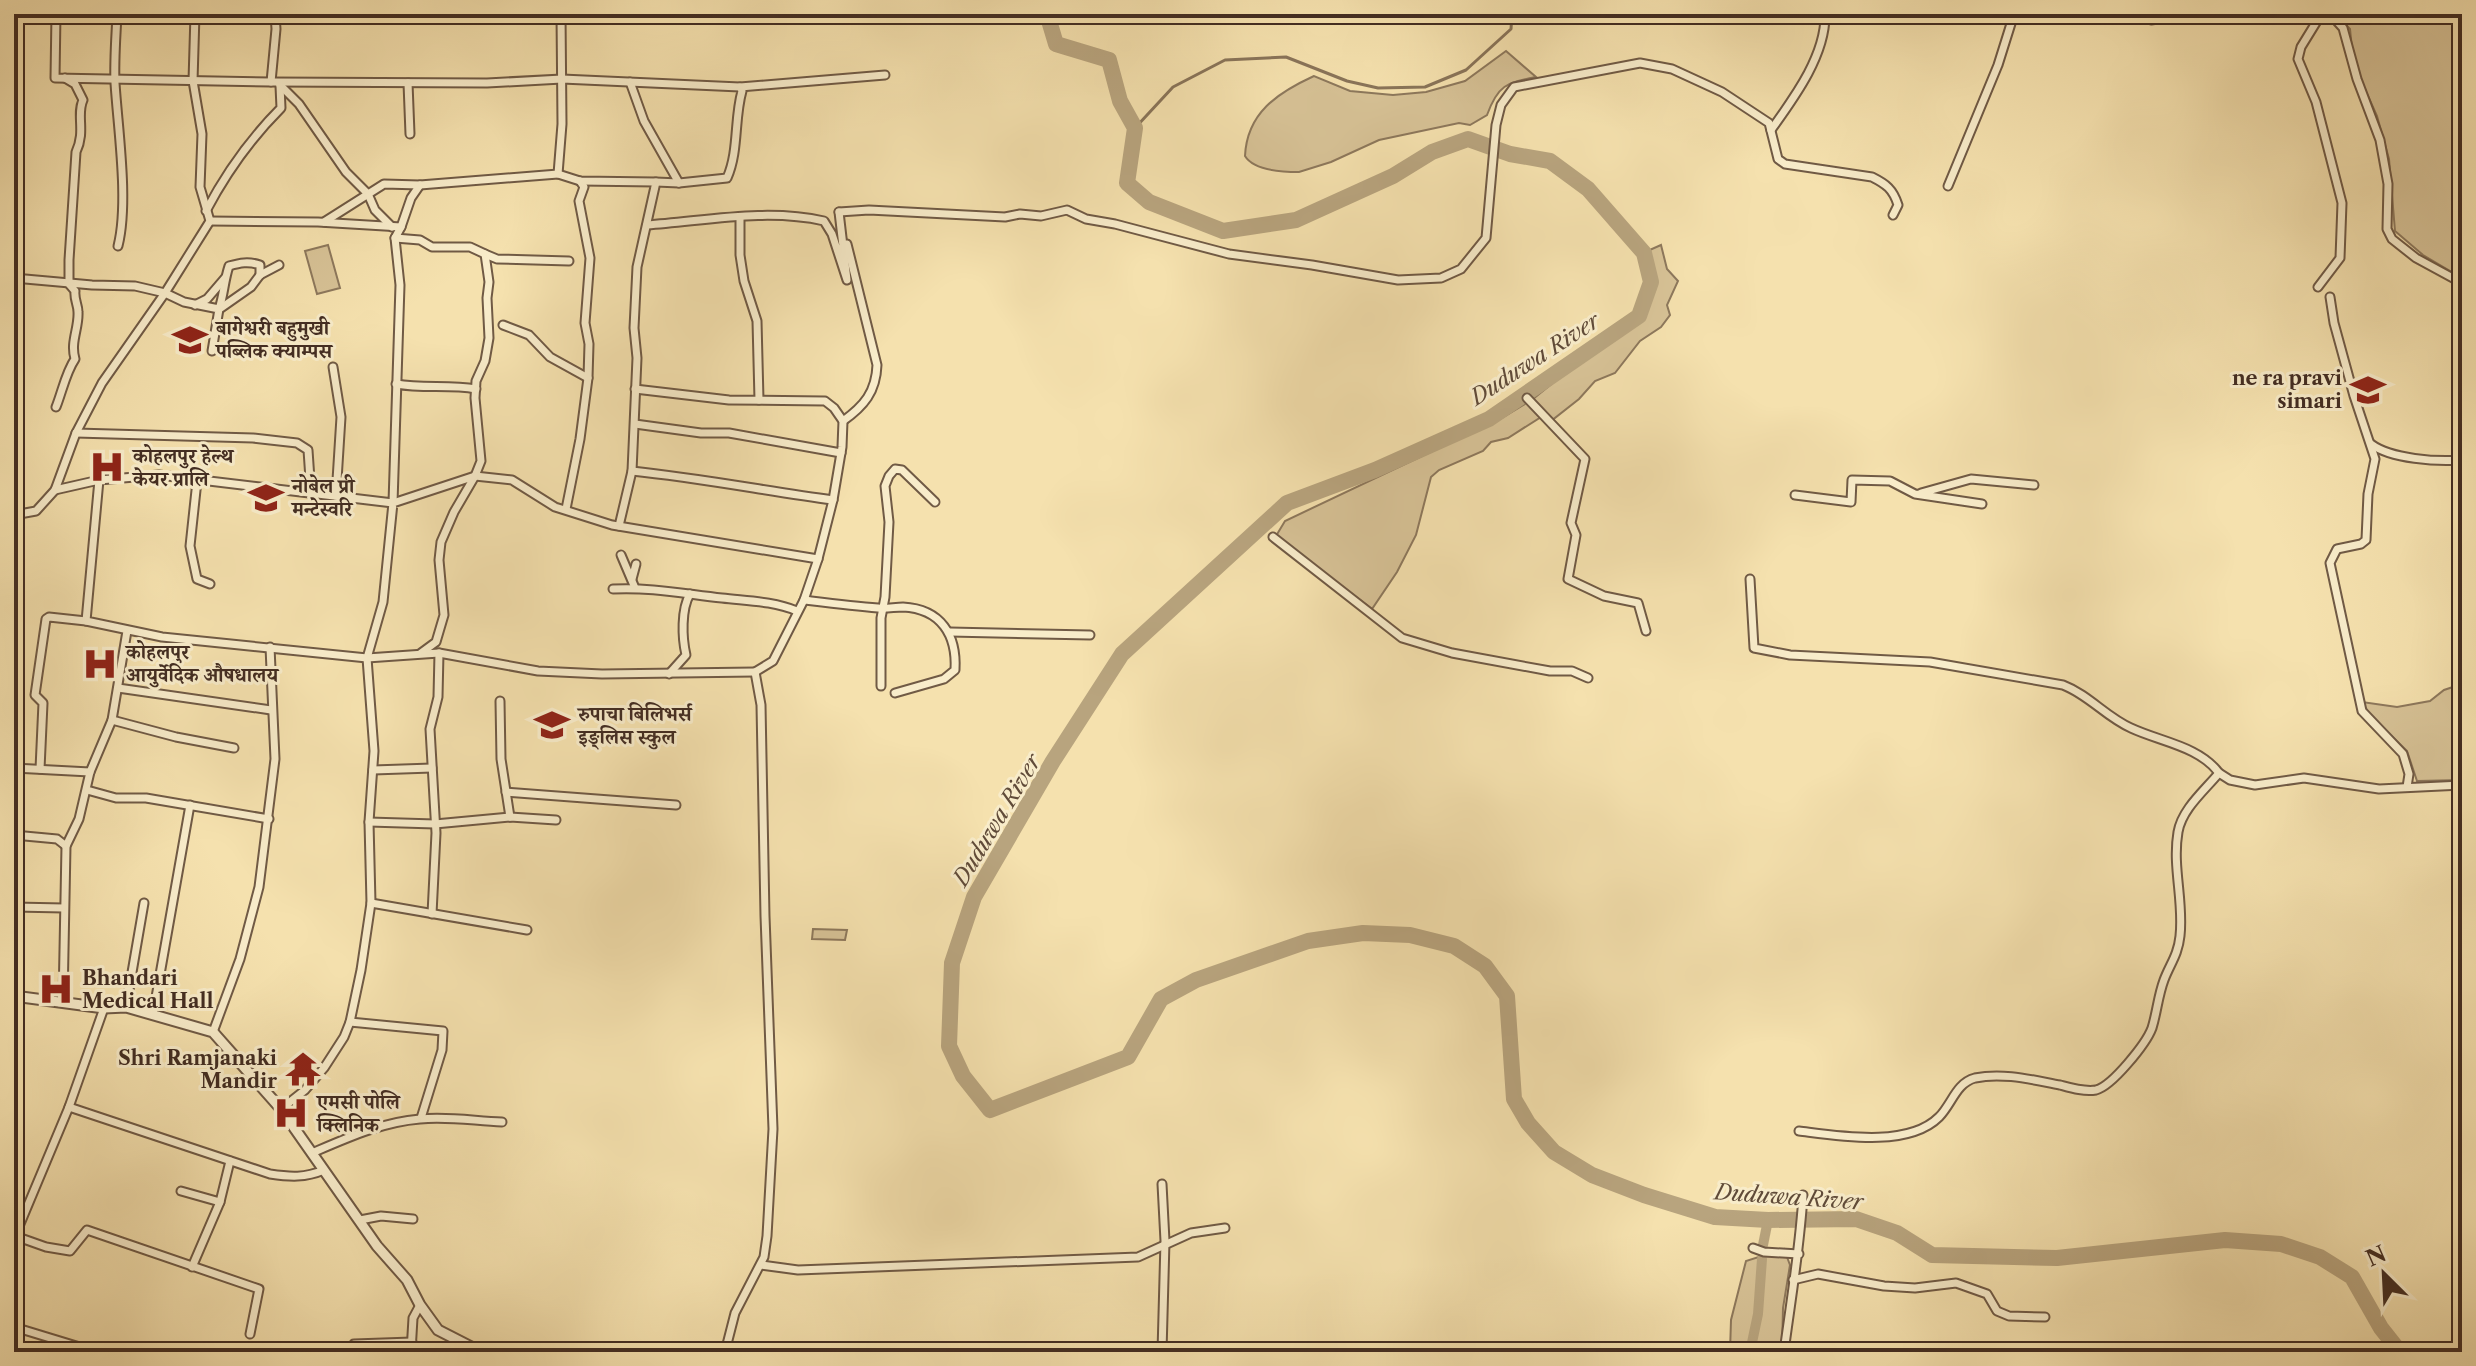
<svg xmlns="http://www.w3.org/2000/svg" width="2476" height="1366" font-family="'Libre Caslon Text','Noto Serif Devanagari',serif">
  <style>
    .green { fill: #d7c296; stroke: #8d785c; stroke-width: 2 }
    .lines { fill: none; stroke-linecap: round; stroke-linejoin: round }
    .stream { stroke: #897459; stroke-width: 3 }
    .canal { stroke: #b8a47e; stroke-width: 10 }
    .river { stroke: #b8a47e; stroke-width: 16 }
    .minor-casing { stroke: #705a45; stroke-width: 11 }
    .tertiary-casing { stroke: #705a45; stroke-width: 13 }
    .minor { stroke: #f8ecca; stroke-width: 7 }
    .tertiary { stroke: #f8ecca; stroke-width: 9 }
    .labels { text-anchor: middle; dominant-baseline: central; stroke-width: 6; stroke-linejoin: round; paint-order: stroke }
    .poi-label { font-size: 20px; font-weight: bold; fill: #432d22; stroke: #f8ecca; text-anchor: start }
    .water-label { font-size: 22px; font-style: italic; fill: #604b39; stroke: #f8ecca }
  </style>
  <rect width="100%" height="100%" fill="#f5e1ae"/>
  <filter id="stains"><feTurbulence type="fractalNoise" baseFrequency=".0025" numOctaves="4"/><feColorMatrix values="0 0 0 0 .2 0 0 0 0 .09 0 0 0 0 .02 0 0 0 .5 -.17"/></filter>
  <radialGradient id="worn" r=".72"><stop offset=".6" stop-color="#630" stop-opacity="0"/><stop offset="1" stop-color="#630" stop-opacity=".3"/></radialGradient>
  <g class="green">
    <polygon points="2336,14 2462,14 2462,278 2423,255 2395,231 2389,159 2377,116 2360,78 2352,49 2350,29"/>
    <path d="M1506,51L1536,77C1506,83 1498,85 1487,115L1470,125L1459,123L1379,140L1331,162L1299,172C1283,172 1254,171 1245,156C1247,113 1277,93 1314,76L1350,91L1393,95L1426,92L1465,81Z"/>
    <polygon points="328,245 340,288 317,294 305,251"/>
    <polygon points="1661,245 1667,269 1678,281 1667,305 1670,315 1661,327 1640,341 1615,373 1595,381 1579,399 1551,421 1533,399 1591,352 1619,325 1644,308 1654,286 1645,252"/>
    <polygon points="1528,402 1541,417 1508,438 1491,442 1483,451 1439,470 1431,477 1416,535 1397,572 1372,609 1276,536 1285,521 1500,419"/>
    <polygon points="2462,684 2462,780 2417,781 2407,751 2370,715 2362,702 2397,707 2430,701 2444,690"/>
    <polygon points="813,929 847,930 845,940 812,939"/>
    <polygon points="1784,1249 1790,1265 1783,1308 1782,1352 1730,1352 1731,1320 1746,1261"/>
  </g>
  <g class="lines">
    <polyline class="stream" points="1135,128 1173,87 1225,60 1286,57 1347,81 1378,88 1425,87 1466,70 1511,29 1512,14"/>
    <g class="canal">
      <polyline points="1763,1245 1768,1220"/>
      <polyline points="1750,1352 1758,1314 1762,1259"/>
    </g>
    <polyline class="river" points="1047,14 1056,44 1109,60 1120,101 1135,128 1127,183 1149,202 1223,231 1296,220 1393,176 1432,152 1468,139 1510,154 1550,161 1588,189 1644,253 1651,282 1639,316 1489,419 1375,470 1287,503 1122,654 1053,761 974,897 952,963 949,1046 963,1076 990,1110 1128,1057 1161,999 1196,980 1308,941 1363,933 1410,935 1454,946 1485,966 1507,996 1514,1099 1528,1123 1554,1152 1592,1175 1644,1195 1715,1217 1768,1220 1856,1219 1897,1233 1932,1255 2057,1258 2225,1240 2281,1244 2320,1257 2352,1277 2381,1328 2400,1352"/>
    <g class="minor-casing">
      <g id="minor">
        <polyline points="56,14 55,78 271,82 276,29 275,14"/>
        <path d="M117,14C116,37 114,60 115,83C118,130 129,202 118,246"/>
        <polyline points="2137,14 2151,20 2158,19 2159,14"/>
        <polyline points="2317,14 2317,21 2301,47 2298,59 2316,102 2342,203 2340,258 2318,287"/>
        <polyline points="2326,14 2333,17 2343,28 2357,79 2380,140 2388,184 2387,229 2392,239 2416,258 2462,283"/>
        <path d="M271,82L487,83L562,79L740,87L742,91C734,119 739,151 727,178L679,183L656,182"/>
        <polyline points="630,82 644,121 679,183"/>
        <polyline points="408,83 410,134"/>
        <polyline points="280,85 299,104 346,172 368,194 375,210 392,227"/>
        <polyline points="740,87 885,75"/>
        <path d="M1771,130C1794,98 1826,55 1825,14"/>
        <polyline points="558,174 580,181 656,182 637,267 634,328 637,358 632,471 619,526"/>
        <polyline points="1948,186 1998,65 2014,14"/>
        <path d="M206,211C225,175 252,137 281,108L280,86"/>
        <path d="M839,212L869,210L1005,217L1020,214L1041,216L1067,210L1086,219L1115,224L1229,254L1312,265L1398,280L1441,278L1461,269L1486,238L1496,125L1501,105L1514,87L1640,63L1672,69L1722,92L1769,123L1778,159L1785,164L1872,177C1886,184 1893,189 1898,205L1893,215"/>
        <polyline points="740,217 740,255 744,281 757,321 759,400"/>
        <polyline points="324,222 384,184 420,185 558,174 562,124 561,14"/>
        <path d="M647,225C705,221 766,208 824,221L832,234L847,280L839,212"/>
        <polyline points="401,227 411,198 420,185"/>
        <polyline points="395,238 420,240 432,247 470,247 485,254 489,282 487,298 489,338 485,361 476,381 475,398 481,461 475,476 454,512 441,542 439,560 444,615 436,642 421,653"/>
        <polyline points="485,254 497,259 569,261"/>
        <polyline points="14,278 92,285 135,286 165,293 184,302 219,309 212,351"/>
        <polyline points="2330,297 2334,323 2354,396 2375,459 2368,494 2366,540 2361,544 2337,549 2330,563 2362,711 2403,754 2409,774 2407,787"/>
        <polyline points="195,305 207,299 225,278"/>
        <polyline points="221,308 251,287 260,275 279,265"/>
        <path d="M219,309C224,294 224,281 229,266C240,263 248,261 260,265V275"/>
        <polyline points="503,325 529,335 550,357 588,378"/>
        <polyline points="333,367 341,417 336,496"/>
        <path d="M396,384C423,389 449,384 476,389"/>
        <polyline points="635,389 729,400 825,401 834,408 843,421 842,447 833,500 818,559 804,600 773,661 755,672 761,705 765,916 773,1129 767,1236 764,1257 735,1313 725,1352"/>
        <polyline points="1527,398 1585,459 1571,523 1576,535 1568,579 1604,596 1638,603 1646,631"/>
        <path d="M56,407C62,392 66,372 75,359C70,342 79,328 78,312C78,304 74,300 75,291L69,284V260L76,152C86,131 76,115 83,100L75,84L65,78"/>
        <path d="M843,421C864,406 876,392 877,365L847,244"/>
        <polyline points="635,424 701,433 729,433 841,453"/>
        <polyline points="76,433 253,438 297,443 308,450 311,494"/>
        <path d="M2371,444C2391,459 2437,462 2462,460"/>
        <path d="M632,471C700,478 766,491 833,500"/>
        <polyline points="99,480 86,621 162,637 367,658 439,653 538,671 602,674 755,672"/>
        <polyline points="197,481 190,546 197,579 210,584"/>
        <polyline points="55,490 99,480 159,475 393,503 400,285 395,238 401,227 318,222 210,221"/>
        <polyline points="1921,493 1971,479 2034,485"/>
        <polyline points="1795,495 1851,502 1852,480 1890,481 1915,494 1982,504"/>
        <polyline points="566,509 580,439 588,378 589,344 585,323 590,258 579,201 584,187 580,181"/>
        <polyline points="14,515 36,511 55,490 76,433 102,383 165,293 210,221 200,187 202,134 193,81 195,14"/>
        <polyline points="1273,537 1402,638 1452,653 1550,671 1572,671 1588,678"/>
        <polyline points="621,555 635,588"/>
        <polyline points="632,579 636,564"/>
        <path d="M1750,579L1754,648L1790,655L1930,662L2063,685C2089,695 2106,717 2131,728C2161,742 2199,746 2219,773"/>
        <path d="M613,589C650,587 685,594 722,598C747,601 773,601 797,611"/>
        <path d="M804,600C829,603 853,606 878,608C886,609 895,607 903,607C941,609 957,635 955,670L944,679L895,693"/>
        <polyline points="950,632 1090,635"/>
        <path d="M669,674L686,655C682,638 681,609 690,594"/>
        <polyline points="881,686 881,618 885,597 889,522 885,486 889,476 895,469 902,470 935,502"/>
        <polyline points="118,688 271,710"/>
        <polyline points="500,701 501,759 510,817"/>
        <polyline points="112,720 176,737 234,748"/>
        <polyline points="14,768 90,772"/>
        <polyline points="40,769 43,703 35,695 46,619 49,617 86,621"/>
        <polyline points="373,770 432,768"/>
        <polyline points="87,790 116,798 146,798 269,819"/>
        <polyline points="506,792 676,805"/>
        <polyline points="369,822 435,824 510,817 556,820"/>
        <polyline points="14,835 57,839 66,846"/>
        <polyline points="371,903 527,930"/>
        <polyline points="14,907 64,908"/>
        <polyline points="432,914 436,833 430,729 438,697 439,653"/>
        <polyline points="63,1002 66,846 79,819 90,772 112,720 127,631"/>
        <polyline points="126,1007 144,903"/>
        <polyline points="104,1008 69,1107 15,1236 46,1247 70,1251 87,1230 259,1289 250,1334"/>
        <polyline points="153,1014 190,805"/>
        <polyline points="350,1022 443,1031 442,1050 421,1118"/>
        <polyline points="213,1032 240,959 259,887 275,759 270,647"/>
        <path d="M69,1107L270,1174C290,1177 305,1178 324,1170"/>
        <polyline points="281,1109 305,1090 324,1068 344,1037 350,1022 361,970 371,903 369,822 374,751 367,658 383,602 393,503 475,476 512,480 555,507 612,525 818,559"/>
        <path d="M1799,1131C1839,1136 1908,1148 1939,1117C1952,1104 1956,1083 1975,1078C2003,1072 2033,1080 2060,1085C2071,1088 2084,1092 2096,1090C2112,1086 2146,1044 2152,1028C2157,1012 2158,996 2164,980C2170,964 2178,955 2180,936C2184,901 2172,867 2178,832C2182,809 2204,791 2219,773L2230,780L2255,785L2304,778L2379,789L2462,785"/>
        <path d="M312,1153C347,1138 382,1122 420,1119C447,1116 475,1121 502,1122"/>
        <polyline points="181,1191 220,1202"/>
        <polyline points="360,1220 381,1216 413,1219"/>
        <polyline points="1753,1248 1764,1252 1799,1254"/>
        <polyline points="761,1265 798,1270 1138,1257 1191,1233 1225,1228"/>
        <polyline points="192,1267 220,1202 230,1161"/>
        <polyline points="1793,1280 1818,1274 1884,1286 1915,1288 1956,1283 1987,1294 1997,1311 2009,1316 2045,1317"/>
        <polyline points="14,1327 83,1348"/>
        <polyline points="353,1352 354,1344 412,1342"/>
        <polyline points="411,1352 413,1318 420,1305"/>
        <polyline points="1162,1352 1165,1241 1162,1184"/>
        <path d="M1784,1352C1791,1299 1800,1248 1803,1195"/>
      </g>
    </g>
    <g class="tertiary-casing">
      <polyline id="tertiary" points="14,996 104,1008 126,1007 213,1032 281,1109 377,1246 407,1280 420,1305 438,1330 481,1352"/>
    </g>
    <use href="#minor" class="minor"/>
    <use href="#tertiary" class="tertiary"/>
  </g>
  <defs>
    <g id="school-bare" transform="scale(2.76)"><path d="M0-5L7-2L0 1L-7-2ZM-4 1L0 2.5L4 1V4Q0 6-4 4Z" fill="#8f2418" stroke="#f8ecca" stroke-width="2.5" paint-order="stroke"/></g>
    <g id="hospital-bare" transform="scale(2.76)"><path d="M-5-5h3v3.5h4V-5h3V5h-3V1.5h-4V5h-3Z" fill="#8f2418" stroke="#f8ecca" stroke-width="2.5" paint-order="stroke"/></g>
    <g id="temple-bare" transform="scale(2.76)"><path d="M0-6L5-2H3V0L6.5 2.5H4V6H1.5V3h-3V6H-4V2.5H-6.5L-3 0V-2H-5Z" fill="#8f2418" stroke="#f8ecca" stroke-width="2.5" paint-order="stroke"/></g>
  </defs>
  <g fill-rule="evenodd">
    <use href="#school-bare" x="190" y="340"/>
    <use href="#school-bare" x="2368" y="390"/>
    <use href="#hospital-bare" x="107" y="467"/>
    <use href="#school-bare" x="266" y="498"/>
    <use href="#hospital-bare" x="100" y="664"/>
    <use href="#school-bare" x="552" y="725"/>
    <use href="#hospital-bare" x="56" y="989"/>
    <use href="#temple-bare" x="303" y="1069"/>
    <use href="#hospital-bare" x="291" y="1113"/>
  </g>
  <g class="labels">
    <g class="poi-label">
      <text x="216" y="328">बागेश्वरी बहुमुखी<tspan x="216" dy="23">पब्लिक क्याम्पस</tspan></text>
      <text x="2342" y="378" text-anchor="end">ne ra pravi<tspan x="2342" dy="23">simari</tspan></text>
      <text x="133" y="456">कोहलपुर हेल्थ<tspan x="133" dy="23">केयर प्रालि</tspan></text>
      <text x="292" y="486">नोबेल प्री<tspan x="292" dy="23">मन्टेस्वरि</tspan></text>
      <text x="126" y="652">कोहलपुर<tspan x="126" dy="23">आयुर्वेदिक औषधालय</tspan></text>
      <text x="578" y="714">रुपाचा बिलिभर्स<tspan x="578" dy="23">इङ्लिस स्कुल</tspan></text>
      <text x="82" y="978">Bhandari<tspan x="82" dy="23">Medical Hall</tspan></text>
      <text x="277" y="1058" text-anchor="end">Shri Ramjanaki<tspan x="277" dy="23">Mandir</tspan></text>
      <text x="317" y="1102">एमसी पोलि<tspan x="317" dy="23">क्लिनिक</tspan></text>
    </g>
    <g class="water-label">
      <text transform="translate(1535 359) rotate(-33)">Duduwa River</text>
      <text transform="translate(997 820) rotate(-59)">Duduwa River</text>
      <text transform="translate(1789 1197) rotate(4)">Duduwa River</text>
    </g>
  </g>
  <rect width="2476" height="1366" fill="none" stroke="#f5e1ae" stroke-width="48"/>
  <rect x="16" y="16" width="2444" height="1334" fill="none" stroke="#432d22" stroke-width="4"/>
  <rect x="24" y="24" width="2428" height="1318" fill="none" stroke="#432d22" stroke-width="2"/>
  <g transform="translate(2384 1274) rotate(336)" stroke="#f8ecca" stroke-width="6" paint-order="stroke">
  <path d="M0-6L14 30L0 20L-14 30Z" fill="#432d22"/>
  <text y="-12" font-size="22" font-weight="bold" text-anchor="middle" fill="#432d22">N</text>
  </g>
  <rect width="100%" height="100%" filter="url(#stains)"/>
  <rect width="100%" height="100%" fill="url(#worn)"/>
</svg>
